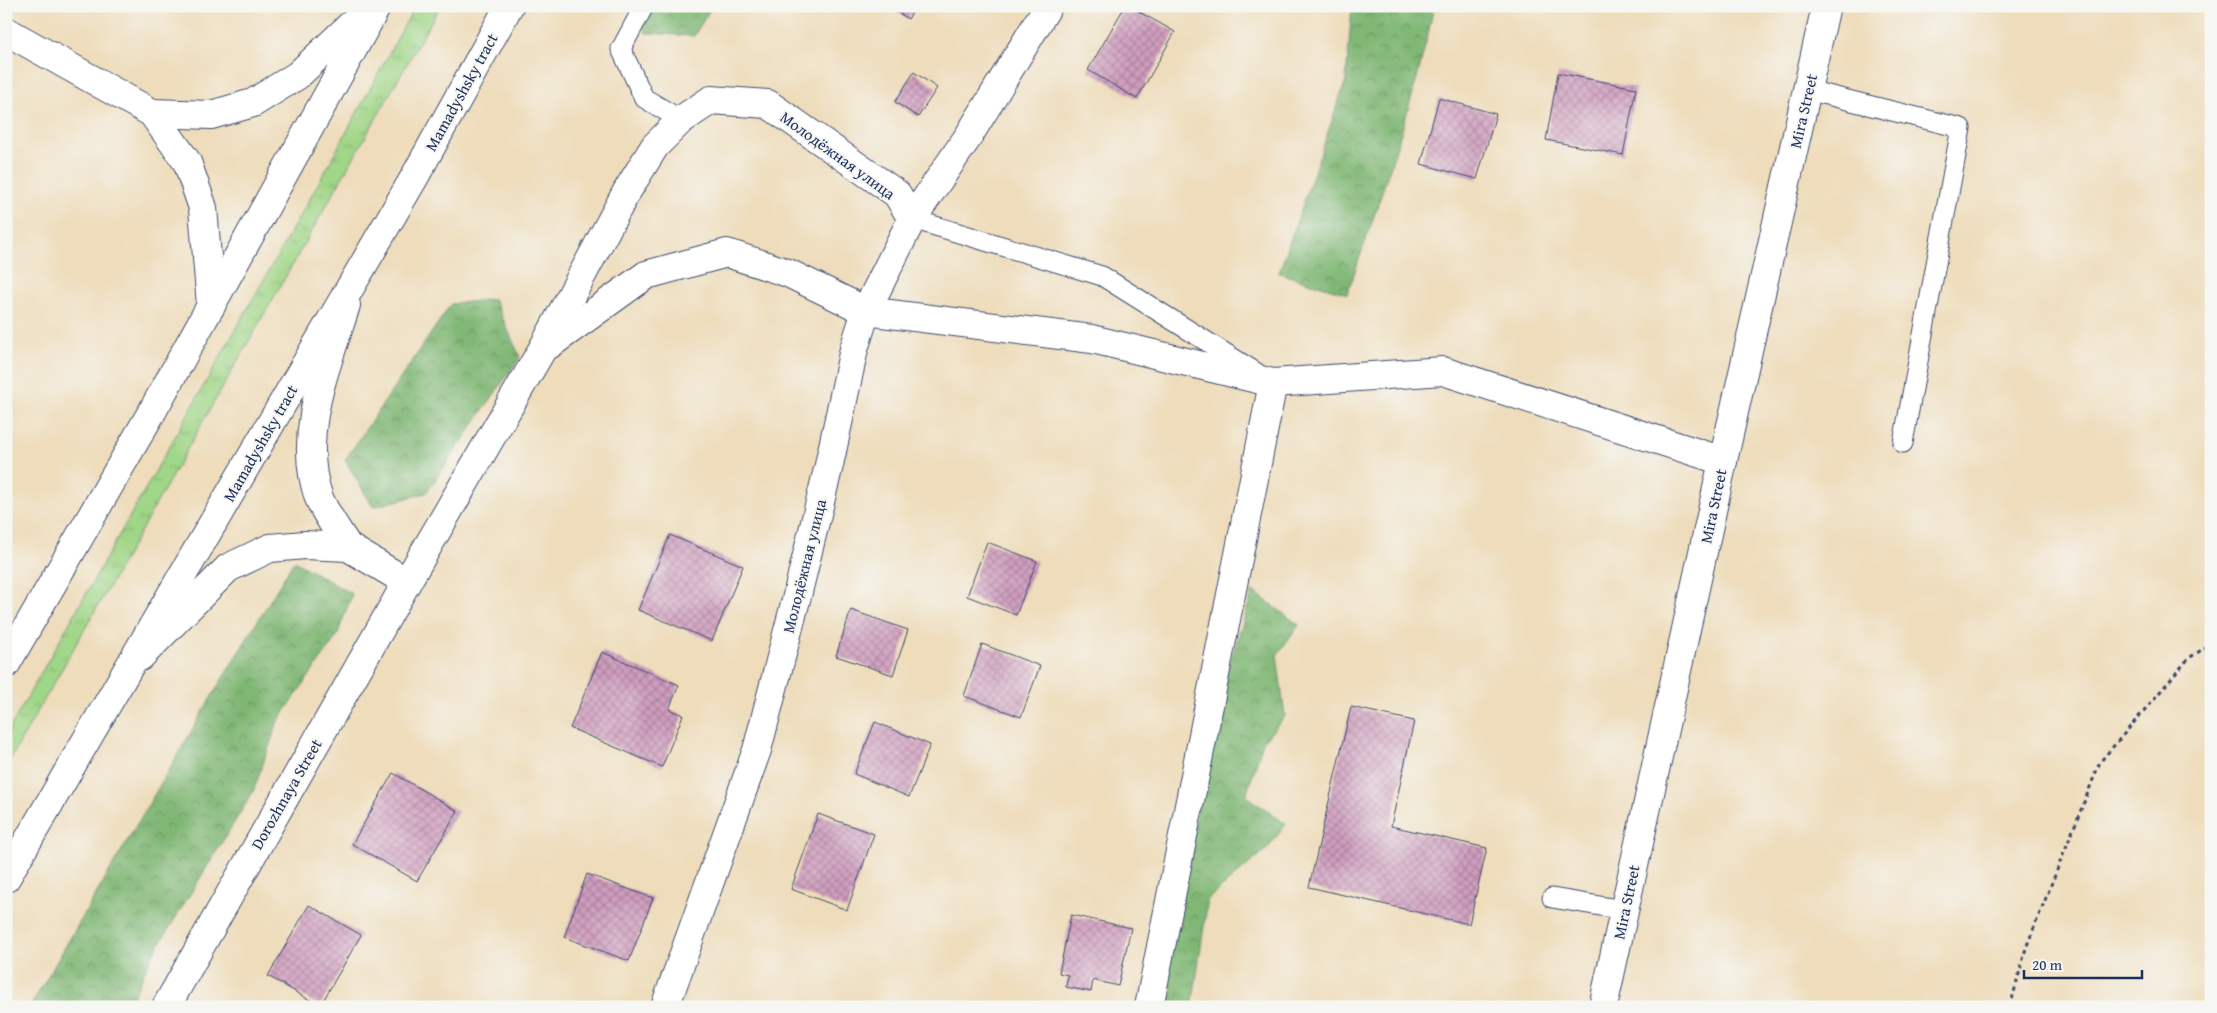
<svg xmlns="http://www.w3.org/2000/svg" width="2217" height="1013" font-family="'Gentium Book Plus',serif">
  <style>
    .grass { fill: url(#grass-tufts); stroke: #5e8272 }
    .forest { fill: url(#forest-crowns); stroke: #4e7369 }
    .building { fill: url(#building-cross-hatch) }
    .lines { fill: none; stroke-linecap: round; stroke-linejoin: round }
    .lane-casing { stroke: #3b496c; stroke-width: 21 }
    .street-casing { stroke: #3b496c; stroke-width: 30 }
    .primary-casing { stroke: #3b496c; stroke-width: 30 }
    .path { stroke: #3b496c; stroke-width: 3; stroke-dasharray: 4 4; stroke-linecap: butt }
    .lane { stroke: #fff; stroke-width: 19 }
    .street { stroke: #fff; stroke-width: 28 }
    .primary { stroke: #fff; stroke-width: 28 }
    .labels { text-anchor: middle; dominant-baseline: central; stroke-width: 4; stroke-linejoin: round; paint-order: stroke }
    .street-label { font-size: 16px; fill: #1b2f5e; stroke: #f6f6f2 }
  </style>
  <defs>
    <pattern id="grass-tufts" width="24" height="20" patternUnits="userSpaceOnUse" patternTransform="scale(1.25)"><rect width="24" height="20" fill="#a0d687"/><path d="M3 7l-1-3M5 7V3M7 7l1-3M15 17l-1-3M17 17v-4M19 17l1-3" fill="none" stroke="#89b877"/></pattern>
    <pattern id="forest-crowns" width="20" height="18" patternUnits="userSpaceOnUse" patternTransform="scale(1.25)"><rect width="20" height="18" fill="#80b774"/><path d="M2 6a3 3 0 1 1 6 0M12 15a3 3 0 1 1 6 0" fill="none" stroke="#689562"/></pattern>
    <pattern id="building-cross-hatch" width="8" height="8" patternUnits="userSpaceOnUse" patternTransform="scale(1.25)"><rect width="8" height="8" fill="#d09dbe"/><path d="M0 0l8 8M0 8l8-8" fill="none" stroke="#a8809e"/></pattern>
  </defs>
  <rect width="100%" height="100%" fill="#f6f6f2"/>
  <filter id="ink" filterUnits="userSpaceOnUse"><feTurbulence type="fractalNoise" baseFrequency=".02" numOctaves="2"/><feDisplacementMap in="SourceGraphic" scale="10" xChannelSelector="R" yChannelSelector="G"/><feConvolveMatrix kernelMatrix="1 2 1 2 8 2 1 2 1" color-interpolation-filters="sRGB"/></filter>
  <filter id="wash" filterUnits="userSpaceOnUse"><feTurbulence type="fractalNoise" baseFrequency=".0096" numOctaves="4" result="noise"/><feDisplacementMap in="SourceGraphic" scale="20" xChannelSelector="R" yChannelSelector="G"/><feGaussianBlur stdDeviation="1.12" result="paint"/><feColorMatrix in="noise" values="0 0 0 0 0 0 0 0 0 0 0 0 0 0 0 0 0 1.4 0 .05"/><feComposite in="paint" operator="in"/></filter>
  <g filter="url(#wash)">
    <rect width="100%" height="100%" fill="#eedcba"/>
    <polygon class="grass" points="415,6 440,6 6,767 6,735 322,177"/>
    <g class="forest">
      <polygon points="631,6 712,6 694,36 646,33"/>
      <path d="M1352,6H1434C1414,104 1380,199 1347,294L1279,273L1346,80Z"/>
      <polygon points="494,299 520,357 426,493 373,507 345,460 451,304"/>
      <polygon points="294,561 352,594 337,636 278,721 253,792 152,956 128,1007 30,1007 212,696"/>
      <polygon points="1253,591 1299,625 1277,655 1285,716 1263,742 1246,796 1286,824 1268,848 1208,899 1192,1007 1156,1007 1224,681"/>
    </g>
    <g id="blocks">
      <g class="building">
        <polygon points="887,6 916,6 908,19"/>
        <polygon points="1125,6 1129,6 1175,32 1137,99 1088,70"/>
        <polygon points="914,72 937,88 918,117 895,102"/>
        <polygon points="1558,73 1636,88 1623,155 1546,140"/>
        <polygon points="1439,98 1496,114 1477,179 1421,164"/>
        <polygon points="670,535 743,566 712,641 638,610"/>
        <polygon points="987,542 1037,561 1016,615 967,596"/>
        <polygon points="851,610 908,630 893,675 836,656"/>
        <polygon points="982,644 1040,666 1021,717 964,696"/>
        <polygon points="602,652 679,685 669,709 683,715 662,767 570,728"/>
        <polygon points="1351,707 1414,721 1391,826 1487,848 1469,924 1309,887"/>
        <polygon points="875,722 930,745 909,797 854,774"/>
        <polygon points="393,773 458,811 417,881 352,844"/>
        <polygon points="818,814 874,834 847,910 791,889"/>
        <polygon points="587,874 653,898 629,961 564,937"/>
        <polygon points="309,905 361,935 320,1006 268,976"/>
        <polygon points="1071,915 1131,928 1118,986 1093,980 1091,992 1066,987 1068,975 1059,973"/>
      </g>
    </g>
  </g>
  <g filter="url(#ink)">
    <use href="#blocks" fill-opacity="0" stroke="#3b496c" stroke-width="1"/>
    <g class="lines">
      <g class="lane-casing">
        <g id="lane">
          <polyline points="644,6 621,49 644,98 681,120"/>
          <polyline points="1807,90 1961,128 1903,443"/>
          <polyline points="912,219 1102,276 1257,373"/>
          <polyline points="1552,898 1624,910"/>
        </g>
      </g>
      <g class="street-casing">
        <g id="street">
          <polyline points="6,31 152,113 187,162 203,208 211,306"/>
          <polyline points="152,113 211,115 253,103 298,75 371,6"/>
          <polyline points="912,219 968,137 1048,6"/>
          <path d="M346,305C327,367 296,434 319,498C326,515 339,532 348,547"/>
          <polyline points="549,345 646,275 727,253 788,273 866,311 1092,339 1273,383 1443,371 1723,461"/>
          <polyline points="140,657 228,568 270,548 305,545 348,547 407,582"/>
          <polyline points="166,1007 407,582 543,348 627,191 655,146 681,120 711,100 768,104 897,194 912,219 866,311 854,349 829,465 798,592 757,750 665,1007"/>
          <polyline points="1149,1007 1273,383"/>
          <polyline points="1603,1007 1723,461 1826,6"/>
        </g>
      </g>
      <g class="primary-casing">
        <g id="primary">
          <polyline points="6,664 153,410 377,6"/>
          <polyline points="6,878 414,178 509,6"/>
        </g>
      </g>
      <polyline class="path" points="2010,1007 2026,948 2100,762 2189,658 2211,644"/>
      <use href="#lane" class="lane"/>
      <use href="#street" class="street"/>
      <use href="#primary" class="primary"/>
    </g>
  </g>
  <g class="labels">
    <g class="street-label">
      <text transform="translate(461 92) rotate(-61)">Mamadyshsky tract</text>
      <text transform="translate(1803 111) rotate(-77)">Mira Street</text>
      <text transform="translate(838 155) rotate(36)">Молодёжная улица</text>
      <text transform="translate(260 443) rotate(-60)">Mamadyshsky tract</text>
      <text transform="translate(1713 506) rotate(-78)">Mira Street</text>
      <text transform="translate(804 566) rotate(-76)">Молодёжная улица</text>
      <text transform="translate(286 794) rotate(-60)">Dorozhnaya Street</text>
      <text transform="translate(1626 902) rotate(-78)">Mira Street</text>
    </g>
  </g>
  <rect width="2217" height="1013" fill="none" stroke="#f6f6f2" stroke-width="25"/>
  <path d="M2024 970v8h118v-8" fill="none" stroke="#1b2f5e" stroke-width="2.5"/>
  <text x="2032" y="970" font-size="15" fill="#1b2f5e" stroke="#f6f6f2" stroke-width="4" paint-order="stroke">20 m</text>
</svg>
